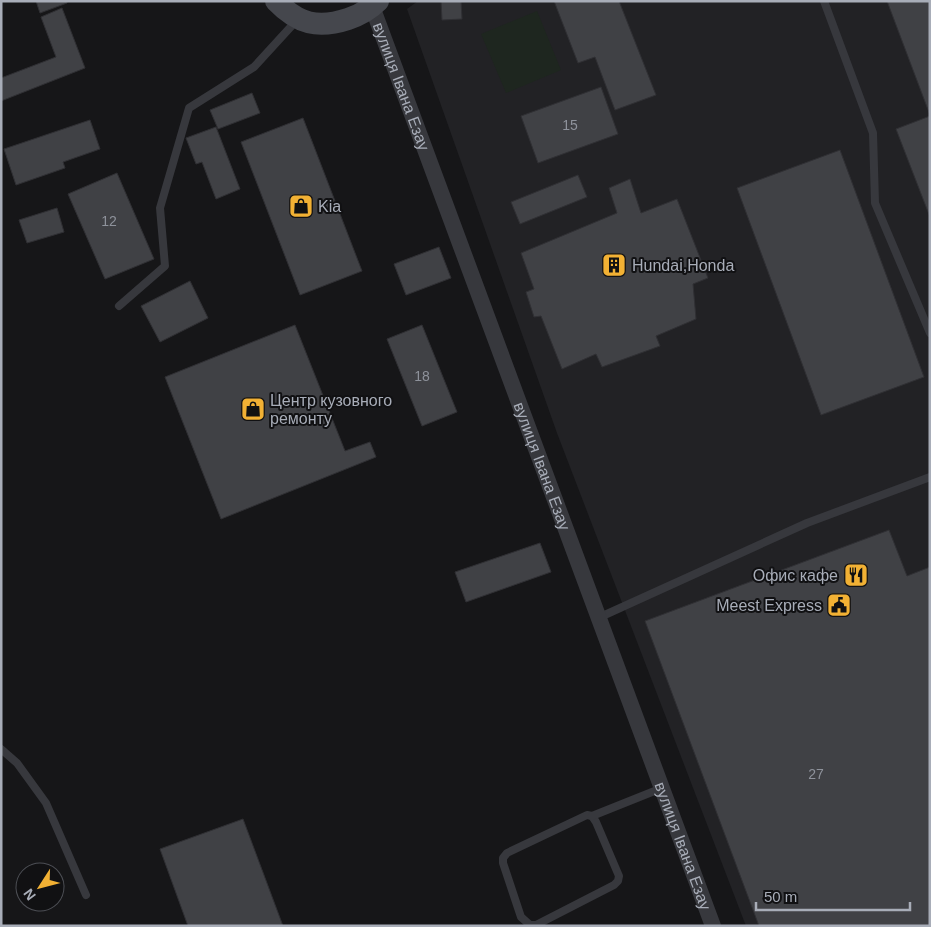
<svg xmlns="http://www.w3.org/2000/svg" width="931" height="927" font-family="Arial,sans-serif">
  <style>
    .built { fill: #222225 }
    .green { fill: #1e261f }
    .building { fill: #404145; stroke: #303034 }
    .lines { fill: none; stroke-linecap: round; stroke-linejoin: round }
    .lane { stroke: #37383d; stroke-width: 8 }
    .street { stroke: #37383d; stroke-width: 16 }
    .secondary { stroke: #45474d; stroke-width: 22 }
    .labels { text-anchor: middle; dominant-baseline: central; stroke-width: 4; stroke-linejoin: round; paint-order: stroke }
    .number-label { font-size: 14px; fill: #8e929b }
    .street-label { font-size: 16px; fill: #a8adb8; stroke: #111113 }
    .poi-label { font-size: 16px; fill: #a8adb8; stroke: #111113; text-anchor: start }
  </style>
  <rect width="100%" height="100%" fill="#161618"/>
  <polygon class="built" points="418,1 930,1 930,926 746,926 557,433 407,9"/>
  <polygon class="green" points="537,11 561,70 506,93 481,34"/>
  <g class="building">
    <polygon points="36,1 67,1 67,3 40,13"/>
    <polygon points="441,1 461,1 462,19 442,20"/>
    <polygon points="554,1 619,1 656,95 615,110 595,57 578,63"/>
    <polygon points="887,1 930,1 930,115"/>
    <polygon points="62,8 85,68 1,101 1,78 56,57 41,17"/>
    <polygon points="601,87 618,134 538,163 521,116"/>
    <polygon points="252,93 260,113 218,129 210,110"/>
    <polygon points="930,116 930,217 896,129"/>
    <polygon points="303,118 362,271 300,295 241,142"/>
    <polygon points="90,120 100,149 63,162 65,168 16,185 4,149"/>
    <polygon points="216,127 240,189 216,199 202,162 196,164 186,138"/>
    <polygon points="840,150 924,377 821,415 737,188"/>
    <polygon points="117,173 154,259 105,279 68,194"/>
    <polygon points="578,175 587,197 520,224 511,202"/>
    <polygon points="630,179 641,213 677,199 708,278 693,284 696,319 656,336 660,346 602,367 596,354 562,369 541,316 534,317 526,292 534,289 521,253 617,213 609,188"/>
    <polygon points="57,208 64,232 27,243 19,220"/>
    <polygon points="439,247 451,278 406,295 394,264"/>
    <polygon points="190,281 208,318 160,342 141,306"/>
    <polygon points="295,325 345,451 370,442 376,457 221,519 165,377"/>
    <polygon points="422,325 457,412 422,426 387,339"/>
    <polygon points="889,530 907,576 930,567 930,926 759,926 645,621"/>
    <polygon points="540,543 551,572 466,602 455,572"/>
    <polygon points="243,819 283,926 188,926 160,849"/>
  </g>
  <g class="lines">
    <g class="lane">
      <polyline points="824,1 873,133 875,203 930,333"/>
      <polyline points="119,306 165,266 160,208 189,108 254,67 297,20"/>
      <polyline points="598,618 807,523 930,477"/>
      <polyline points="1,749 17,763 46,803 86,895"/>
      <polygon points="587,815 592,816 596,822 619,876 618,881 614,885 536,925 530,925 521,917 503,863 503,858 507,853"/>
      <polyline points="592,816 662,788"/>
    </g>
    <path class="street" id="s1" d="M370,1L713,926"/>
    <path class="secondary" d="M276,1C298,24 318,29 348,19C360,15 369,10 378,1"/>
  </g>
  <defs>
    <g id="shop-square" transform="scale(1.25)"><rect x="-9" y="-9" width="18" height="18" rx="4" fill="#f2b134" stroke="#111113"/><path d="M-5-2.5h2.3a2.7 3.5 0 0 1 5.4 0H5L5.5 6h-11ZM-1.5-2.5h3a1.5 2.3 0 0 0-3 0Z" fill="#111"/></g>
    <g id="building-square" transform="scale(1.25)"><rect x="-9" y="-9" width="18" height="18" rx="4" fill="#f2b134" stroke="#111113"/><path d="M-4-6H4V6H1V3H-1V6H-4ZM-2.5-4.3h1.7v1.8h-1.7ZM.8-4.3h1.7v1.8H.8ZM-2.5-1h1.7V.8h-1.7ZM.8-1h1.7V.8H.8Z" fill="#111"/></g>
    <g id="restaurant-square" transform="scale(1.25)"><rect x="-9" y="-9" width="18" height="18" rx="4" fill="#f2b134" stroke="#111113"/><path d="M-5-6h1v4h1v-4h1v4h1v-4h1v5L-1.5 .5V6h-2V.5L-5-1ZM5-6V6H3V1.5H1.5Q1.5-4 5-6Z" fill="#111"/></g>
    <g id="civic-square" transform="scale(1.25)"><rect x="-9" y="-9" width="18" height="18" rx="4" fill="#f2b134" stroke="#111113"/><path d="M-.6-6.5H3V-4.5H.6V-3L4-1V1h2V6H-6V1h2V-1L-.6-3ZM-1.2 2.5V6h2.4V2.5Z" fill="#111"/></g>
  </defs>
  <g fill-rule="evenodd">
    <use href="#shop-square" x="301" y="206"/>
    <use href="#building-square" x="614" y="265"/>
    <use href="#shop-square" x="253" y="409"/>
    <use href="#restaurant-square" x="856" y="575"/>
    <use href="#civic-square" x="839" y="605"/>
  </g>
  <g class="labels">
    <g class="number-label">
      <text x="570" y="125">15</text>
      <text x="109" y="221">12</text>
      <text x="422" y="376">18</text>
      <text x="816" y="774">27</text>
    </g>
    <g class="street-label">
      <text stroke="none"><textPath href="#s1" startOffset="91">вулиця Івана Езау</textPath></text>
      <text stroke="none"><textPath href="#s1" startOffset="496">вулиця Івана Езау</textPath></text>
      <text stroke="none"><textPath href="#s1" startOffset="901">вулиця Івана Езау</textPath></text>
    </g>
    <g class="poi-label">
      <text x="318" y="206">Kia</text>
      <text x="632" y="265">Hundai,Honda</text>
      <text x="270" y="400">Центр кузовного<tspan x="270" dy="18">ремонту</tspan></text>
      <text x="838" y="575" text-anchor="end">Офис кафе</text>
      <text x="822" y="605" text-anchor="end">Meest Express</text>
    </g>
  </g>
  <rect width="931" height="927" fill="none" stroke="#a8adb8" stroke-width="5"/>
  <g transform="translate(40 887) rotate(234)"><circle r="24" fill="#111113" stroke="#4d4f55"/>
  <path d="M0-4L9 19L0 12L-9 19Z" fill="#f2b134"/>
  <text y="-8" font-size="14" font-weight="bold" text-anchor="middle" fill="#a8adb8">N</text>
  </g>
  <path d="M756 902v8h154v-8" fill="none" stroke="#a8adb8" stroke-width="2.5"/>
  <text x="764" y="902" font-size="15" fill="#a8adb8" stroke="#111113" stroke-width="4" paint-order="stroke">50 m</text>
</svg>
